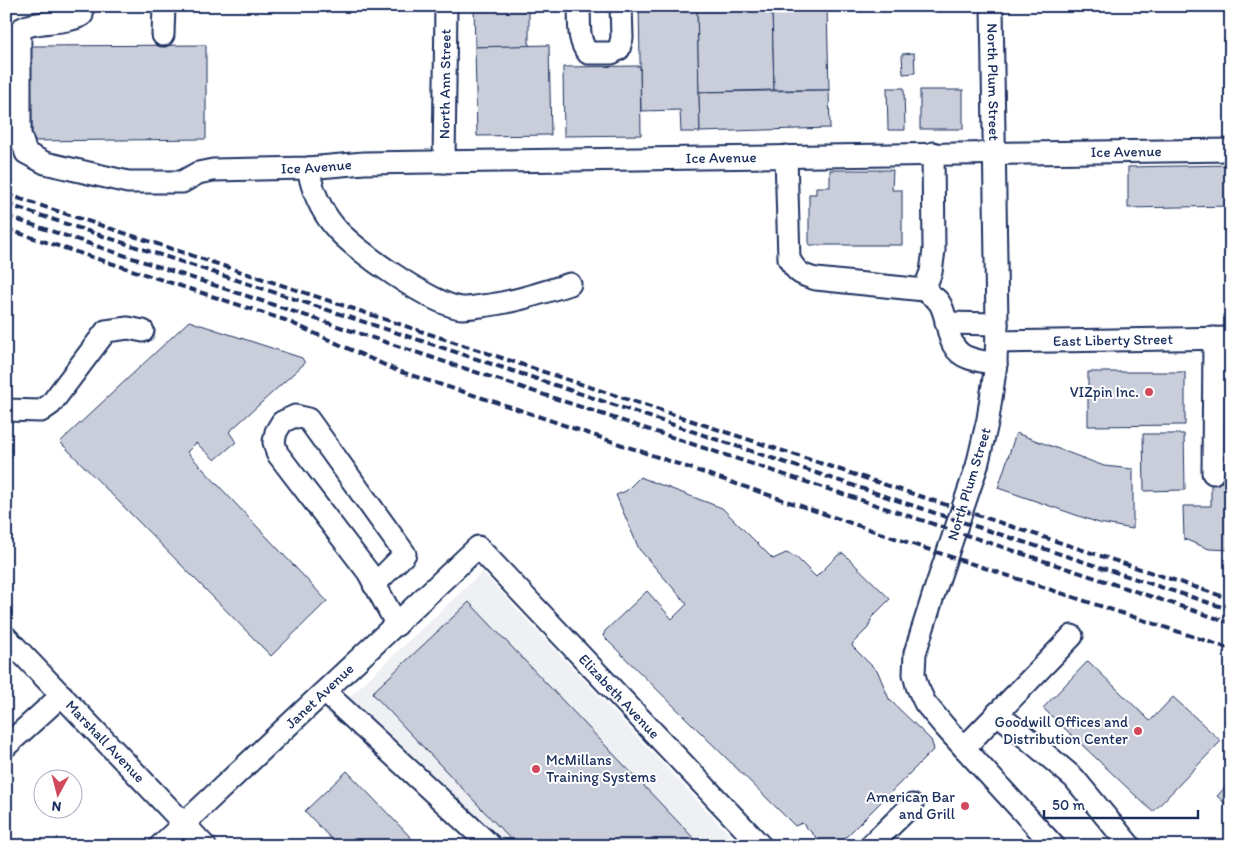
<svg xmlns="http://www.w3.org/2000/svg" width="1237" height="852" font-family="Itim,sans-serif">
  <style>
    .built { fill: #eff0f4 }
    .building { fill: #caceda; stroke: #1b2f5e }
    .lines { fill: none; stroke-linecap: round; stroke-linejoin: round }
    .minor-casing { stroke: #1b2f5e; stroke-width: 25 }
    .minor { stroke: #fff; stroke-width: 21 }
    .rail { stroke: #1b2f5e; stroke-width: 4; stroke-dasharray: 8 4; stroke-linecap: butt }
    .poi-dot { fill: #d1495b; stroke: #fff; stroke-width: 2 }
    .labels { text-anchor: middle; dominant-baseline: central; stroke-width: 4; stroke-linejoin: round; paint-order: stroke }
    .street-label { font-size: 15px; fill: #1b2f5e; stroke: #fff }
    .poi-label { font-size: 15px; fill: #1b2f5e; stroke: #fff; text-anchor: end }
  </style>
  <rect width="100%" height="100%" fill="#fff"/>
  <filter id="ink" filterUnits="userSpaceOnUse"><feTurbulence type="fractalNoise" baseFrequency=".02" numOctaves="2"/><feDisplacementMap in="SourceGraphic" scale="10" xChannelSelector="R" yChannelSelector="G"/><feConvolveMatrix kernelMatrix="1 2 1 2 8 2 1 2 1" color-interpolation-filters="sRGB"/></filter>
  <g filter="url(#ink)">
    <polygon class="built" points="482,572 740,846 485,846 347,699"/>
    <g class="building">
      <polygon points="474,6 529,6 529,46 475,47"/>
      <polygon points="639,6 697,6 700,132 681,132 680,110 641,111"/>
      <polygon points="697,6 772,6 774,90 699,92"/>
      <polygon points="772,6 827,6 829,90 774,90"/>
      <polygon points="206,45 206,139 32,141 31,46"/>
      <polygon points="549,45 551,135 477,136 475,47"/>
      <polygon points="914,53 915,73 903,74 902,54"/>
      <polygon points="640,66 641,135 564,136 563,67"/>
      <polygon points="887,88 904,88 905,130 888,130"/>
      <polygon points="829,90 830,128 700,132 699,92"/>
      <rect x="920" y="90" width="43" height="39"/>
      <polygon points="1231,165 1231,206 1128,208 1128,167"/>
      <polygon points="830,170 893,170 892,190 902,190 902,245 809,245 809,194 816,194 816,187 830,187"/>
      <polygon points="189,321 302,358 305,363 229,432 236,442 215,460 196,443 187,452 327,601 271,656 60,442"/>
      <polygon points="1088,372 1185,372 1185,425 1088,426"/>
      <polygon points="1016,433 1104,466 1133,469 1133,529 1099,523 998,488"/>
      <polygon points="1143,434 1184,434 1185,490 1144,491"/>
      <polygon points="640,477 722,508 773,559 786,553 796,557 816,577 838,555 843,553 890,599 872,617 868,628 853,643 852,646 878,672 889,699 931,740 934,749 837,846 825,846 802,823 795,826 603,636 605,631 647,591 672,619 687,604 639,549 616,495 626,491"/>
      <polygon points="1211,482 1231,482 1231,550 1209,549 1184,539 1183,506 1211,506"/>
      <polygon points="469,602 701,846 517,846 372,693"/>
      <polygon points="1088,661 1150,721 1173,697 1221,741 1153,812 1043,708"/>
      <polygon points="347,771 419,846 338,846 305,811"/>
      <polygon points="1231,781 1231,809 1217,796"/>
    </g>
    <g class="lines">
      <g class="minor-casing">
        <g id="minor">
          <path id="s1" d="M82,6V15C64,25 32,20 20,30V134L26,153L45,163L128,182H182L198,173L213,170L308,168L364,163L1231,150"/>
          <path d="M579,6C580,23 577,40 588,53H612L619,49L622,38L621,6"/>
          <path id="s2" d="M992,6L997,324L996,364L988,419L977,466L934,593L915,653L914,674L917,686L925,703L945,727L1054,846"/>
          <polyline points="163,35 164,6"/>
          <path d="M786,156L789,259C797,273 801,275 816,279L924,290C929,294 935,297 939,302C951,320 944,350 969,358C977,361 987,362 996,364"/>
          <path id="s3" d="M444,162L446,6"/>
          <path d="M308,168C312,190 320,209 334,226C352,249 434,306 462,308C468,308 475,307 481,306C511,303 541,293 570,284"/>
          <polyline points="924,290 931,272 934,250 933,153"/>
          <polyline points="946,323 997,324"/>
          <path id="s4" d="M997,342L1231,338"/>
          <polyline points="6,410 41,411 51,404 106,331 128,328 143,331"/>
          <polyline points="1213,473 1214,338"/>
          <polyline points="374,585 405,554 308,419 295,416 282,422 276,432 274,442 277,453 368,572 397,625"/>
          <path id="s5" d="M6,637L205,846"/>
          <polyline points="325,692 491,846"/>
          <polyline points="997,713 1074,778 1130,846"/>
          <polyline points="6,746 62,695"/>
          <polyline points="964,748 1072,636"/>
          <path id="s6" d="M160,846L478,547L761,846"/>
          <polyline points="870,846 912,805"/>
        </g>
      </g>
      <use href="#minor" class="minor"/>
      <g class="rail">
        <polyline points="6,194 1231,599"/>
        <polyline points="6,204 528,376 938,514 1231,610"/>
        <polyline points="6,216 1231,623"/>
        <polyline points="6,229 285,320 398,371 514,408 924,548 1231,649"/>
      </g>
    </g>
  </g>
  <g class="poi-dot">
    <circle cx="1149" cy="392" r="5"/>
    <circle cx="1138" cy="731" r="5"/>
    <circle cx="536" cy="769" r="5"/>
    <circle cx="965" cy="806" r="5"/>
  </g>
  <g class="labels">
    <g class="street-label">
      <text stroke="none"><textPath href="#s2" startOffset="76">North Plum Street</textPath></text>
      <text stroke="none"><textPath href="#s3" startOffset="78">North Ann Street</textPath></text>
      <text stroke="none"><textPath href="#s1" startOffset="1305">Ice Avenue</textPath></text>
      <text stroke="none"><textPath href="#s1" startOffset="900">Ice Avenue</textPath></text>
      <text stroke="none"><textPath href="#s1" startOffset="495">Ice Avenue</textPath></text>
      <text stroke="none"><textPath href="#s4" startOffset="116">East Liberty Street</textPath></text>
      <text transform="translate(969 484) rotate(-73)">North Plum Street</text>
      <text stroke="none"><textPath href="#s6" startOffset="219">Janet Avenue</textPath></text>
      <text stroke="none"><textPath href="#s6" startOffset="642">Elizabeth Avenue</textPath></text>
      <text stroke="none"><textPath href="#s5" startOffset="144">Marshall Avenue</textPath></text>
    </g>
    <g class="poi-label">
      <text x="1139" y="392">VIZpin Inc.</text>
      <text x="1128" y="722">Goodwill Offices and<tspan x="1128" dy="17">Distribution Center</tspan></text>
      <text x="546" y="760" text-anchor="start">McMillans<tspan x="546" dy="17">Training Systems</tspan></text>
      <text x="955" y="797">American Bar<tspan x="955" dy="17">and Grill</tspan></text>
    </g>
  </g>
  <rect width="1237" height="852" fill="none" stroke="#fff" stroke-width="25"/>
  <rect x="12" y="12" width="1212" height="827" fill="none" stroke="#1b2f5e" stroke-width="2" filter="url(#ink)"/>
  <g transform="translate(58 794) rotate(187)"><circle r="24" fill="#ffffff" stroke="#a4acbf"/>
  <path d="M0-4L9 19L0 12L-9 19Z" fill="#d1495b"/>
  <text y="-8" font-size="14" font-weight="bold" text-anchor="middle" fill="#1b2f5e">N</text>
  </g>
  <path d="M1044 810v8h154v-8" fill="none" stroke="#1b2f5e" stroke-width="2.5"/>
  <text x="1052" y="810" font-size="15" fill="#1b2f5e" stroke="#ffffff" stroke-width="4" paint-order="stroke">50 m</text>
</svg>
